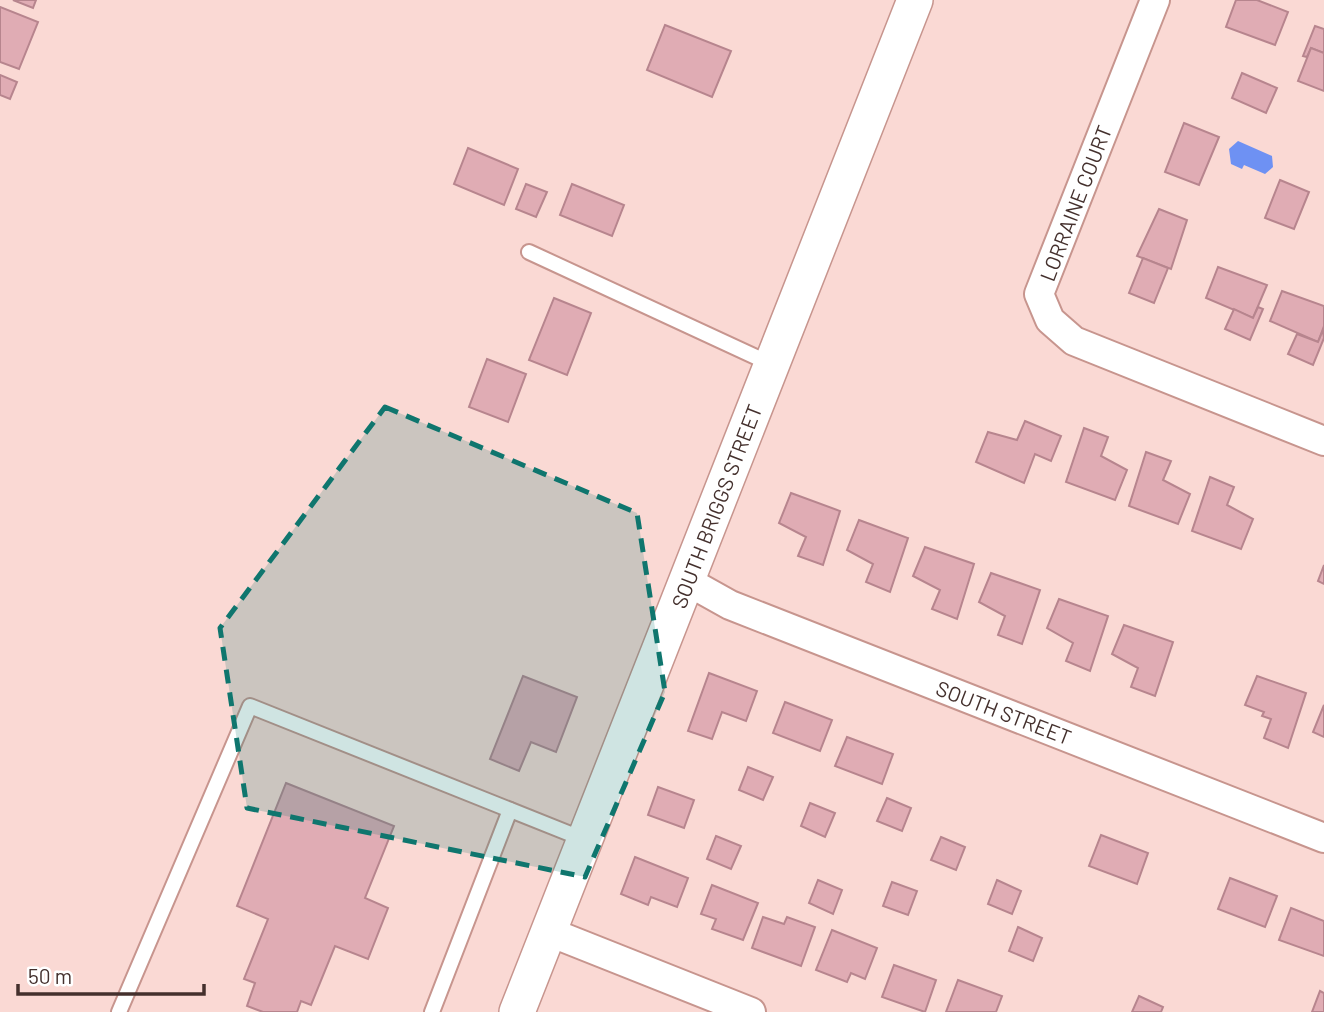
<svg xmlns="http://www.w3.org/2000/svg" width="1324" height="1012" font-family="Barlow,sans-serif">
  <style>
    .water { fill: #6e91f3 }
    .building { fill: #e0acb4; stroke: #b7858e; stroke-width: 2 }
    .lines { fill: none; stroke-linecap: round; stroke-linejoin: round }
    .service-casing { stroke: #c7958e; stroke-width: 18 }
    .minor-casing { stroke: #c7958e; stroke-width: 32 }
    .tertiary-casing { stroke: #c7958e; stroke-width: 38 }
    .service { stroke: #fff; stroke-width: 14 }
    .minor { stroke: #fff; stroke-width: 28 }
    .tertiary { stroke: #fff; stroke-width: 35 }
    .marked { fill: #0f766e; fill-opacity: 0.2; stroke: #0f766e; stroke-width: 5; stroke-dasharray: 14 9; stroke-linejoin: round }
    .labels { text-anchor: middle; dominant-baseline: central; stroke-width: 7; stroke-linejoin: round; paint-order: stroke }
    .street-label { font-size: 21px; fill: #44302d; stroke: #fff }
  </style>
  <rect width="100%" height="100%" fill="#fad9d4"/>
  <polygon class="water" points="1238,141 1272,156 1273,167 1265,174 1244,165 1242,169 1231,164 1229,149"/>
  <g class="building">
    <polygon points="13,0 36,0 33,8"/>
    <polygon points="1236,0 1257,0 1288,12 1275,45 1226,27"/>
    <polygon points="0,7 38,22 19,69 0,62"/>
    <polygon points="665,25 731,51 712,97 647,70"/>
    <polygon points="1315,26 1324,29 1324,53 1311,48 1307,57 1303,56"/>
    <polygon points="1311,48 1324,53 1324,91 1298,81"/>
    <polygon points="1242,73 1277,88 1266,113 1232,98"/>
    <polygon points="0,75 17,82 10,99 0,95"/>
    <polygon points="1184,123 1219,137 1199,185 1165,172"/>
    <polygon points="468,148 518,169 504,205 454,184"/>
    <polygon points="1280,180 1309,192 1294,229 1265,218"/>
    <polygon points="526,184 547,192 536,217 516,209"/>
    <polygon points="572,184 624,205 612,236 560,215"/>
    <polygon points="1159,209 1187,220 1171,269 1137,256"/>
    <polygon points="1143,258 1168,268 1154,303 1129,293"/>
    <polygon points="1218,267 1267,285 1253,318 1206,298"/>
    <polygon points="1282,291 1324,306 1324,326 1318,342 1270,321"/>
    <polygon points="554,298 591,313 567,375 529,360"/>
    <polygon points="1258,307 1263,309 1250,340 1225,329 1234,309 1253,318"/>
    <polygon points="1323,330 1324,338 1313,365 1288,354 1297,334 1318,342"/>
    <polygon points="487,359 526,374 508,422 469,407"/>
    <polygon points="1025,421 1061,436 1051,461 1035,454 1024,483 976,462 988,432 1017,440"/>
    <polygon points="1084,428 1108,437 1101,456 1127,470 1115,500 1066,482"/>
    <polygon points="1146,452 1171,461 1163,480 1190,494 1178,524 1129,506"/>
    <polygon points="1210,477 1234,487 1227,505 1253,519 1241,549 1192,531"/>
    <polygon points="791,493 840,511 823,565 798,556 806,537 779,523"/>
    <polygon points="859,520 908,538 890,592 866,582 873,564 847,550"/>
    <polygon points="925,547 974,564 957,619 932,609 940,590 913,576"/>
    <polygon points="1324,565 1324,584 1318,581"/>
    <polygon points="991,573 1040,590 1022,644 998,635 1005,616 979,602"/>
    <polygon points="1059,599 1108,616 1090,671 1066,661 1073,643 1047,628"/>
    <polygon points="1124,625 1173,642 1155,696 1131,687 1138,668 1112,654"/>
    <polygon points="709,673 757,691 746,721 722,712 712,739 688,731"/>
    <polygon points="523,676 577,697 556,752 531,742 519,771 490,759"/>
    <polygon points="1257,676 1306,693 1288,748 1264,738 1271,719 1262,716 1264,712 1245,705"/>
    <polygon points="785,702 832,720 820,751 773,733"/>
    <polygon points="1324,705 1324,737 1313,732"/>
    <polygon points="847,737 893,754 882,784 835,766"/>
    <polygon points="748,767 773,777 763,800 739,790"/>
    <polygon points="286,783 394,826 365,898 388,908 368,959 335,946 311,1005 301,1001 297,1012 263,1012 247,1006 255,983 244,979 268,919 237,906"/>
    <polygon points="658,787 694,800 684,828 648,815"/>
    <polygon points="887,798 911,808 902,831 877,821"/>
    <polygon points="810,803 835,813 825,837 801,826"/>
    <polygon points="1101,835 1148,853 1137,884 1089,866"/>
    <polygon points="716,836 741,846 731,869 707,859"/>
    <polygon points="941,837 965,847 956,870 931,860"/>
    <polygon points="635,857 688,878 677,907 651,897 648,905 621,894"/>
    <polygon points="1230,878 1277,896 1265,927 1218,909"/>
    <polygon points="818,880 842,890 833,914 809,903"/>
    <polygon points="997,880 1021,891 1012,914 988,904"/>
    <polygon points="892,882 917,891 908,915 883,906"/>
    <polygon points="712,885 758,903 743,940 712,929 716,919 701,914"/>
    <polygon points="1291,908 1324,921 1324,956 1279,940"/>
    <polygon points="763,917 784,924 787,917 815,927 801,966 752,948"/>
    <polygon points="1018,927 1042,938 1033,961 1009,951"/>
    <polygon points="832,930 877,948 865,979 851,973 847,982 816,970"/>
    <polygon points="894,965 936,980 925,1012 882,997"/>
    <polygon points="958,980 1002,996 996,1012 946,1012"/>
    <polygon points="1320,991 1324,993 1324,1012 1312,1012"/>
    <polygon points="1139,996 1163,1007 1161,1012 1132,1012"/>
  </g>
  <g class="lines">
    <g class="service-casing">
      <g id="service">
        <polyline points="529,252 771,364"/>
        <polyline points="119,1012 250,706 583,839"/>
        <polyline points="432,1012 510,810"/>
      </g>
    </g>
    <g class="minor-casing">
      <g id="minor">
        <polyline points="1155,0 1039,294 1050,320 1074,341 1324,441"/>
        <polyline points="687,581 730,605 1324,838"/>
        <polyline points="547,931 751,1012"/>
      </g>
    </g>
    <g class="tertiary-casing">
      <polyline id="tertiary" points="517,1012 915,0"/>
    </g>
    <use href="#service" class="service"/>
    <use href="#minor" class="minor"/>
    <use href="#tertiary" class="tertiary"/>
  </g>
  <path class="marked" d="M385,407L637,513L665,692L585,877L247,808L220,628Z"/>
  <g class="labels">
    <g class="street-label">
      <text transform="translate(1075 203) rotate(-69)">LORRAINE COURT</text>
      <text transform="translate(716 506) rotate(-69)">SOUTH BRIGGS STREET</text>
      <text transform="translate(1004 712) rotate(21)">SOUTH STREET</text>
    </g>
  </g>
  <path d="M18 984v10h186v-10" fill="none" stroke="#44302d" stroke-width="3.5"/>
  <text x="28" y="984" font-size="21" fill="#44302d" stroke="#ffffff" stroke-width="5" paint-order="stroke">50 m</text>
</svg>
